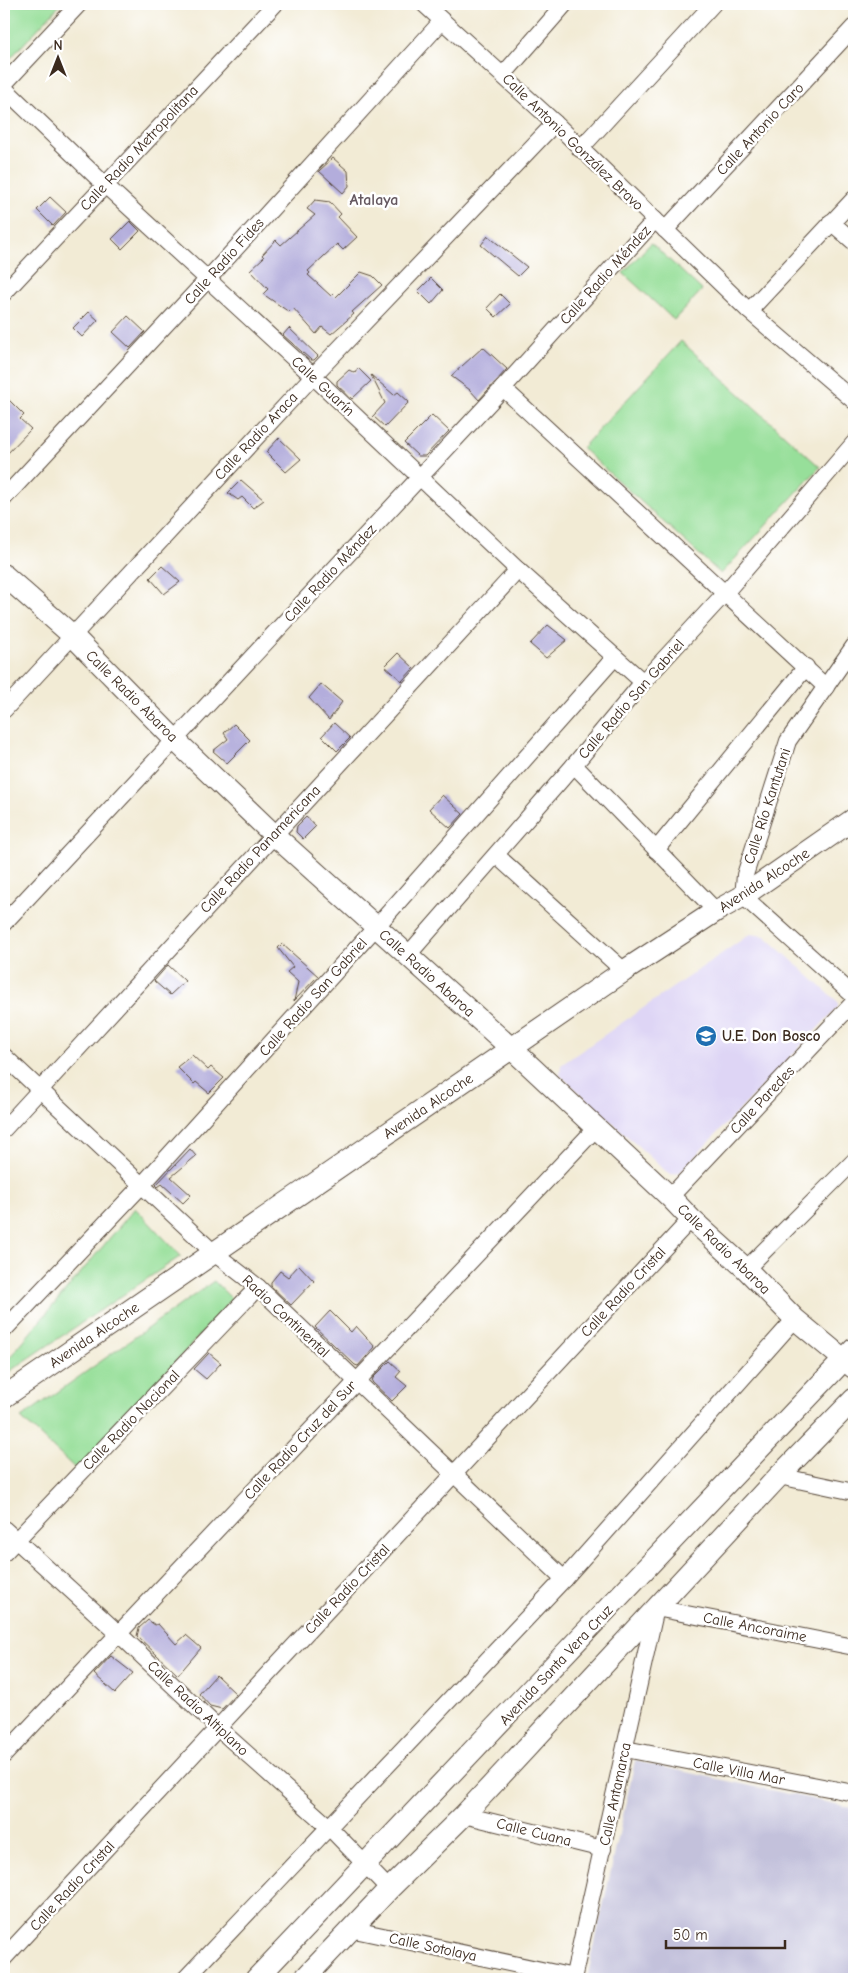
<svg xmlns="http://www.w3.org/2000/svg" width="858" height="1983" font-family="'Comic Neue',sans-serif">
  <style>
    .built { fill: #ded5f5 }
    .industrial { fill: #c3c1db }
    .green { fill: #97df9a; stroke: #69845c }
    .building { fill: #b3addc }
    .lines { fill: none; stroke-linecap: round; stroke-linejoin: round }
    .minor-casing { stroke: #564739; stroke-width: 18 }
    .tertiary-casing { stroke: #564739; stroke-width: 23 }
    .minor { stroke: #fff; stroke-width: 16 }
    .tertiary { stroke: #fff; stroke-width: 21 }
    .labels { text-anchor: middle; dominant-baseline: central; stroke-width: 5; stroke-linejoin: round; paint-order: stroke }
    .street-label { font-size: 15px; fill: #3b2a1e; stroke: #fff }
    .poi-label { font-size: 15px; font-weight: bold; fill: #3b2a1e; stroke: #fff; text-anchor: start }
    .neighbourhood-label { font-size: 16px; font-weight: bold; fill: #655860; stroke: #fff }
  </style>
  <rect width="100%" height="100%" fill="#fff"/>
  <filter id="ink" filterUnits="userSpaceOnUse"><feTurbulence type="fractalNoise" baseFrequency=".02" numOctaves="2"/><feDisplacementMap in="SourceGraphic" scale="10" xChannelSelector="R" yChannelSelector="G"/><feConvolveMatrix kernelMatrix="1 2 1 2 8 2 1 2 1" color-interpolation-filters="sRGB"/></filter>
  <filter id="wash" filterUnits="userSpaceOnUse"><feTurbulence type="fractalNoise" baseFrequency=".0096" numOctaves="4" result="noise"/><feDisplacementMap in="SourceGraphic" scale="20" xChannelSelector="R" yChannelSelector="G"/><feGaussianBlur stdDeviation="1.12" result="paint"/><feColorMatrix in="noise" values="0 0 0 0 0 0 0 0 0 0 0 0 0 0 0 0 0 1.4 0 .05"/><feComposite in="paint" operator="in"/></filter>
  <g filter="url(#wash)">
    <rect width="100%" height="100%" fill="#f2ebd5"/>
    <polygon class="built" points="750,934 765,936 838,1002 838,1007 679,1173 670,1175 560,1075 561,1065"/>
    <polygon class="industrial" points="635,1761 854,1808 854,1979 587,1979"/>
    <g class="green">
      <polygon points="4,4 61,4 4,65"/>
      <polygon points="651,243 702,290 674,320 623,273"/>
      <polygon points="681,341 820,467 721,574 582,448"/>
      <polygon points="135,1208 181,1256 4,1375 4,1364"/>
      <polygon points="214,1281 232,1299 78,1471 21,1418"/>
    </g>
    <g id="blocks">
      <g class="building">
        <polygon points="333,158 348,171 349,186 343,193 319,171"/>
        <polygon points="50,197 66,212 53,226 37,210"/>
        <polygon points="315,200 330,202 341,214 338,217 357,237 343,250 337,244 308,271 310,273 308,275 331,296 333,294 336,297 361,272 373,276 382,285 352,312 354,314 331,334 322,327 316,334 293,308 289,312 263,294 268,289 250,270 264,257 262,255 276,240 281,245 315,215 307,209"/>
        <polygon points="130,221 140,231 122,249 112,239"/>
        <polygon points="488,236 527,267 518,276 481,245"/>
        <polygon points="431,278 443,290 431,304 418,291"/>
        <polygon points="500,294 510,304 496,317 487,308"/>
        <polygon points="89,312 98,320 82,337 73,328"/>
        <polygon points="128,316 145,332 130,348 113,332"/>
        <polygon points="289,328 318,356 314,360 311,360 283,335"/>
        <polygon points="483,347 507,369 479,400 470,390 451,376"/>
        <polygon points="358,368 371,381 352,399 337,385 337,381 349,370 355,373"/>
        <polygon points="371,375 394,395 398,392 409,402 385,427 373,416 385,403"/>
        <polygon points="4,395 24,415 20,419 31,429 4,457"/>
        <polygon points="432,415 449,431 425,456 418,456 404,443"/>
        <polygon points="279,438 301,459 286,472 266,452"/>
        <polygon points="241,480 264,500 253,508 242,497 238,500 228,493"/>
        <polygon points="162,566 180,582 164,594 150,578"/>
        <polygon points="548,625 567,640 546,658 530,644"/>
        <polygon points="398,653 414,668 402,681 385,666"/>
        <polygon points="321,684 342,702 329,720 309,698"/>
        <polygon points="334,723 350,738 337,751 322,736"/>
        <polygon points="234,724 250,740 227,763 213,751 228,739 224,733"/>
        <polygon points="442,795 463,814 450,828 429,809"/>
        <polygon points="306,817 316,826 303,839 296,832 297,826"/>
        <polygon points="282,944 318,976 294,1001 298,982 287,972 293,967 278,948"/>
        <polygon points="168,965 185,981 170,995 154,981"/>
        <polygon points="192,1055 208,1070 211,1067 224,1078 209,1093 196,1082 194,1084 177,1067"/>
        <polygon points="190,1149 196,1156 171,1177 191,1195 183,1203 162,1184 158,1187 156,1185"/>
        <polygon points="299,1265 314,1281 291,1305 271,1286 271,1282 280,1271 288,1277"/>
        <polygon points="330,1311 351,1332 356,1326 375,1347 358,1366 355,1365 315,1327"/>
        <polygon points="209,1353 221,1363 206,1379 194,1369"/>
        <polygon points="390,1361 401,1371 396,1377 407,1386 392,1401 372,1382 373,1378"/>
        <polygon points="148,1620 155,1625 158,1624 176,1644 186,1635 201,1648 178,1675 137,1636 139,1628"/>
        <polygon points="111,1656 133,1673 115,1693 94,1674"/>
        <polygon points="216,1675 236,1694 222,1709 210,1706 199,1694"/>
      </g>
    </g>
  </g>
  <g filter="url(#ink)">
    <use href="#blocks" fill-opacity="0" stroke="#564739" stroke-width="1"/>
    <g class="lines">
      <g class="minor-casing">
        <g id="minor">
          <polyline points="424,4 555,123 749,311 854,401"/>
          <polyline points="503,75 565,4"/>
          <polyline points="4,84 79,4"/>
          <polyline points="4,88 104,184 313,376 518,570 643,682"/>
          <polyline points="580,149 713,4"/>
          <polyline points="831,222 854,242"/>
          <polyline points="665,230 854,27"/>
          <polyline points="4,293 275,4"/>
          <polyline points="749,311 854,199"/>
          <polyline points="503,388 826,687"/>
          <polyline points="4,498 207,280 442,21"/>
          <polyline points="854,646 788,741 745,875 743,896 854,996"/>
          <polyline points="4,710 313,376 555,123"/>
          <polyline points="574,765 716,911"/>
          <polyline points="656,850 806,667"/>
          <polyline points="496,855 624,971"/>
          <polyline points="4,923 503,388 655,220"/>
          <polyline points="407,956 574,765 643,682 725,593 854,443"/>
          <polyline points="4,1056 214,1253 258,1287 564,1579"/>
          <polyline points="4,1129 518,570"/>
          <polyline points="670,1197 854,1002"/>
          <polyline points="746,1269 854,1161"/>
          <polyline points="4,1330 142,1185 376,927 615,657"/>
          <polyline points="779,1476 854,1492"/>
          <polyline points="4,1529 118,1633 218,1728 330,1828 389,1889"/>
          <polyline points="4,1553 258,1287"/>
          <polyline points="625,1749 854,1793"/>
          <polyline points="4,1755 597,1127"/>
          <polyline points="464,1815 603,1849"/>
          <polyline points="350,1929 574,1977"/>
          <polyline points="4,1958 691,1219"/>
          <polyline points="185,1979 564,1579 795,1319"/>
          <polyline points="573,1979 656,1608 854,1647"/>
        </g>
      </g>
      <g class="tertiary-casing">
        <g id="tertiary">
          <polyline points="4,575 72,635 175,740 273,834 512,1049 670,1197 691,1219 746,1269 795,1319 854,1368"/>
          <polyline points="4,1397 624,971 716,911 743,896 854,819"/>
          <polyline points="256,1979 854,1349"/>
          <polyline points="304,1979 389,1889 464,1815 779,1476 854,1399"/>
        </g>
      </g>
      <use href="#minor" class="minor"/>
      <use href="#tertiary" class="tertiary"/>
    </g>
  </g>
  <defs>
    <g id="school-disc" transform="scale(1.125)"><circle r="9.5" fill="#1f6fb2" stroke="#fff"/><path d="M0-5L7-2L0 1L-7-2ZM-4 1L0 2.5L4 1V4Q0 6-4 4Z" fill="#fff"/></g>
  </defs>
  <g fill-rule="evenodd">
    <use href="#school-disc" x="706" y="1036"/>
  </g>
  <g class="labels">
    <g class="street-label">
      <text transform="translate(760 129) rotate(-47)">Calle Antonio Caro</text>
      <text transform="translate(573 142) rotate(44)">Calle Antonio González Bravo</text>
      <text transform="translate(139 148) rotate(-47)">Calle Radio Metropolitana</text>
      <text transform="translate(224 261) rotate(-48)">Calle Radio Fides</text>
      <text transform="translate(605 275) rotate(-48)">Calle Radio Méndez</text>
      <text transform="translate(323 386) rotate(43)">Calle Guarín</text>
      <text transform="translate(256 436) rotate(-47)">Calle Radio Araca</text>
      <text transform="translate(330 573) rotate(-47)">Calle Radio Méndez</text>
      <text transform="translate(132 696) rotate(45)">Calle Radio Abaroa</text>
      <text transform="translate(631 699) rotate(-49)">Calle Radio San Gabriel</text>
      <text transform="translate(767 806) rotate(-72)">Calle Río Kantutani</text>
      <text transform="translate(260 849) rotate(-47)">Calle Radio Panamericana</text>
      <text transform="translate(764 880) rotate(-33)">Avenida Alcoche</text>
      <text transform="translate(427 973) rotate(42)">Calle Radio Abaroa</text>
      <text transform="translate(313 997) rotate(-48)">Calle Radio San Gabriel</text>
      <text transform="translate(762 1100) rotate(-47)">Calle Paredes</text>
      <text transform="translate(428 1106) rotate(-34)">Avenida Alcoche</text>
      <text transform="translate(724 1249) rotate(44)">Calle Radio Abaroa</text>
      <text transform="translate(623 1292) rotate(-47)">Calle Radio Cristal</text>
      <text transform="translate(286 1316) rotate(43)">Radio Continental</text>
      <text transform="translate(94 1335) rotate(-34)">Avenida Alcoche</text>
      <text transform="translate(131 1420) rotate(-46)">Calle Radio Nacional</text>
      <text transform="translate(300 1440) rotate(-47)">Calle Radio Cruz del Sur</text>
      <text transform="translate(347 1589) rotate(-47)">Calle Radio Cristal</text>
      <text transform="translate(755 1627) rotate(11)">Calle Ancoraime</text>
      <text transform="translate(556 1665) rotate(-47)">Avenida Santa Vera Cruz</text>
      <text transform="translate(198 1708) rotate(43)">Calle Radio Altiplano</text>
      <text transform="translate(739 1771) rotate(11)">Calle Villa Mar</text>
      <text transform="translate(615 1794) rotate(-78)">Calle Antamarca</text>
      <text transform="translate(534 1832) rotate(14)">Calle Cuana</text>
      <text transform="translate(72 1886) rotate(-47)">Calle Radio Cristal</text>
      <text transform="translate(433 1947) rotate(12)">Calle Sotolaya</text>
    </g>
    <g class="poi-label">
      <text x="722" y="1036">U.E. Don Bosco</text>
    </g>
    <g class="neighbourhood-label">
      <text x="374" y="200">Atalaya</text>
    </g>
  </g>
  <rect width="858" height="1983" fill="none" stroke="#fff" stroke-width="20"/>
  <g transform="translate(58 58)" stroke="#ffffff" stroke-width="4" paint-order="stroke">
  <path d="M0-4L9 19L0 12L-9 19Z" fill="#3b2a1e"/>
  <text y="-8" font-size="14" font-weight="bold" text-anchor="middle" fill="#3b2a1e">N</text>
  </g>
  <path d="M666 1940v8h119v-8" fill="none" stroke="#3b2a1e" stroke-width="2.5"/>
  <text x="673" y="1940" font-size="15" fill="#3b2a1e" stroke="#ffffff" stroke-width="4" paint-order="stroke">50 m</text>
</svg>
